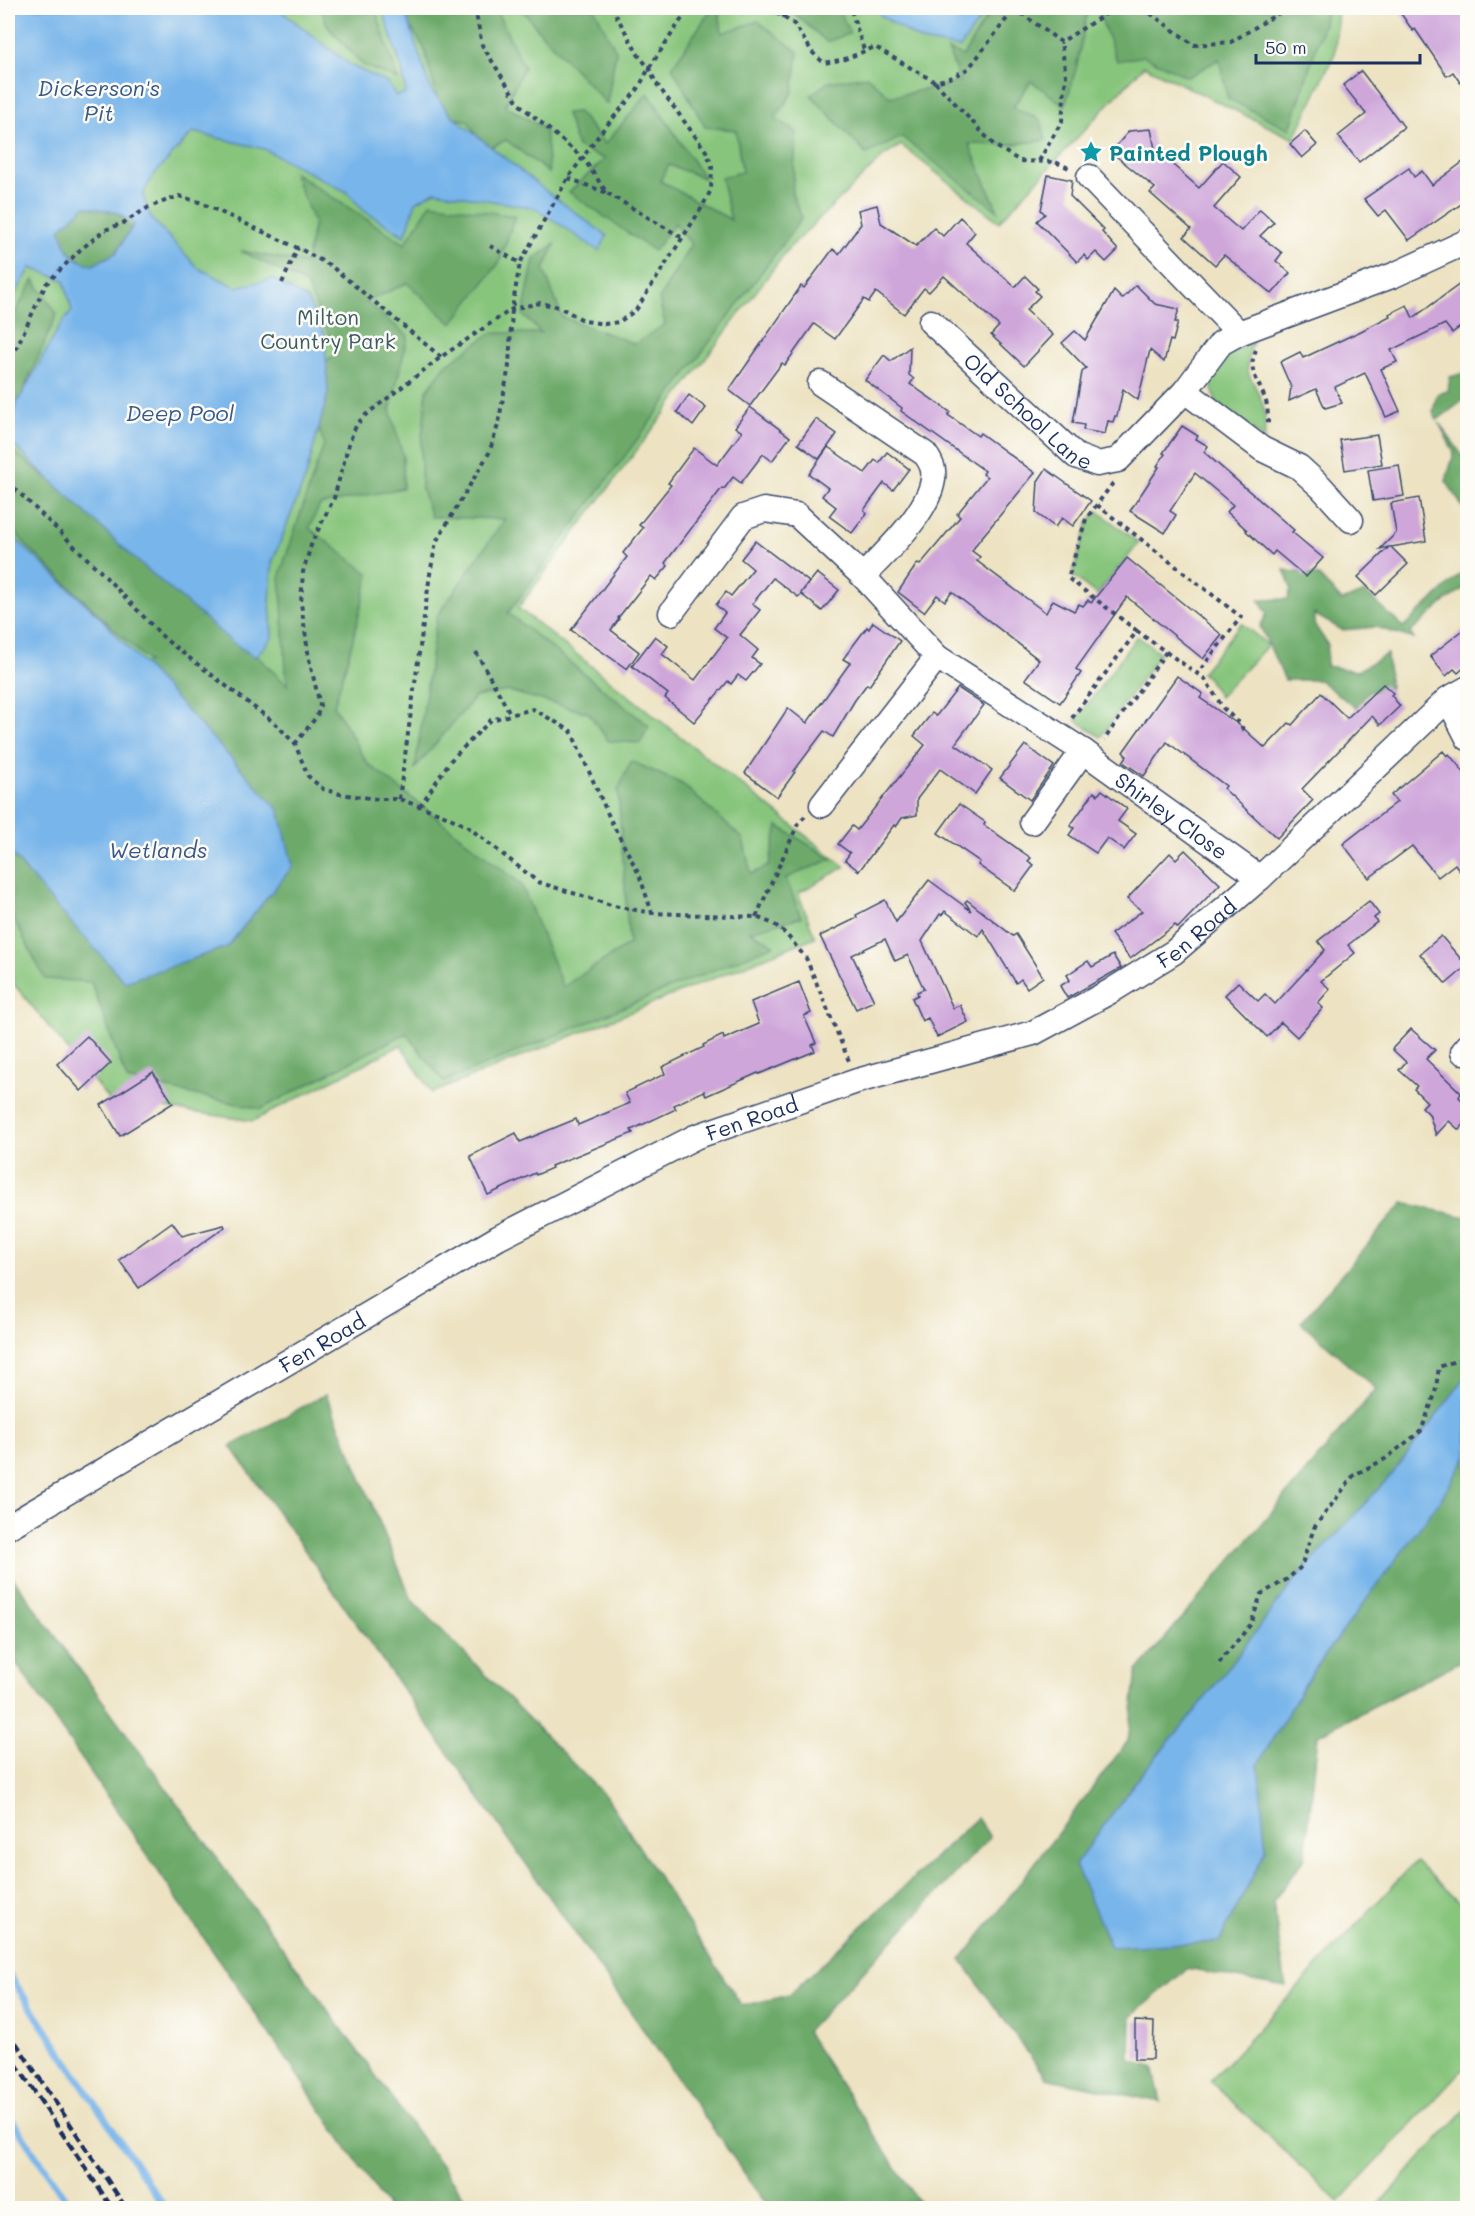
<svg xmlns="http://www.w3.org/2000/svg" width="1475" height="2216" font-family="Mali,sans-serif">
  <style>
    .green { fill: #87c57b; stroke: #517a6c; stroke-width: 1.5 }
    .forest { fill: #6daa6b; stroke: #446c64; stroke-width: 1.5 }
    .water { fill: #78b5ea; stroke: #4a72a4; stroke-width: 1.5; fill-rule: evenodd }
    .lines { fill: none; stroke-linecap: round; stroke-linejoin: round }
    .stream { stroke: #78b5ea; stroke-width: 7 }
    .building { fill: #cea6da }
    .street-casing { stroke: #3a4a6d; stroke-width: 27 }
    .path { stroke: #3a4a6d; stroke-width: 4; stroke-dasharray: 4.5 4.5; stroke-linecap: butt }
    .street { stroke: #fff; stroke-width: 24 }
    .rail { stroke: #1b2f5e; stroke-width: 4.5; stroke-dasharray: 9 4.5; stroke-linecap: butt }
    .labels { text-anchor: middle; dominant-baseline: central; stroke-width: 5; stroke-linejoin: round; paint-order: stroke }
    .culture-label { font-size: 21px; font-weight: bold; fill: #0d838f; stroke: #fdfcf7; text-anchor: start }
    .park-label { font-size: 21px; fill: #3b5c67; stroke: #fdfcf7 }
    .street-label { font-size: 21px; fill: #1b2f5e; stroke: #fdfcf7 }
    .water-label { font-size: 22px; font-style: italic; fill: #375788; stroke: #fdfcf7 }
  </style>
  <rect width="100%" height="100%" fill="#fdfcf7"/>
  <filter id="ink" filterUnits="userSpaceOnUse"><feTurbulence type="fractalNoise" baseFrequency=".0167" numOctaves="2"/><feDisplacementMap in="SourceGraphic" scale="12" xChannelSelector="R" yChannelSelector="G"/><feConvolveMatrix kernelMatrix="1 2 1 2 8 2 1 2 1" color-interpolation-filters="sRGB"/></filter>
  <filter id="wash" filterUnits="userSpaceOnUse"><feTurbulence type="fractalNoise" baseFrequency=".008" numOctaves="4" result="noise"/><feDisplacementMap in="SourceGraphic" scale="24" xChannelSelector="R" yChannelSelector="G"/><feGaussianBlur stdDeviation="1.35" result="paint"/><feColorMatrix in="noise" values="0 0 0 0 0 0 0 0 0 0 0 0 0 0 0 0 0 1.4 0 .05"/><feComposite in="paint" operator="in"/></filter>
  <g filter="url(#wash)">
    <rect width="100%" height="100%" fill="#ede3c3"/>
    <g class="green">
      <polygon points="8,8 1338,8 1335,53 1294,139 1144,66 999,222 901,145 884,156 789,248 518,608 845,867 798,893 815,937 432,1093 401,1045 253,1121 109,1100 8,977"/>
      <path d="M1253,342C1240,381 1253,372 1263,405C1266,415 1264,429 1265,439L1217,405L1211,385L1212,372L1224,355Z"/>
      <polygon points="1098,511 1139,543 1097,595 1072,575 1089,521"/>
      <polygon points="1241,623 1268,645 1219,697 1208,678 1201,673"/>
      <polygon points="1137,636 1160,653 1101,737 1076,720"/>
      <polygon points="1416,1861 1467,1910 1467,2065 1339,2202 1210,2081"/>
      <polygon points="1467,2108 1467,2208 1375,2208"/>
    </g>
    <g class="forest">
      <polygon points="321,8 375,8 398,80 363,65 328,27"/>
      <polygon points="399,8 495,8 524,67 505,106 545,129 549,173 506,140 484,151 468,121 442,116 424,48"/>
      <polygon points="521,8 594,8 616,51 607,104 539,31"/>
      <polygon points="712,8 719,8 722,33 758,21 798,52 793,92 775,119 797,132 792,194 802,218 508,613 649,726 640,743 608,741 589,713 508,691 475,697 415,768 437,616 505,519 431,517 421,486 421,447 427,390 446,365 491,333 541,333 523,315 534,259 555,244 544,270 562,317 635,344 665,324 659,299 691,244 675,223 654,251 569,192 605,159 577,147 566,113 578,112 605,144 648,93 704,178 669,165 660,181 731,220 721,177 742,172 736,130 705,127 672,67"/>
      <polygon points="788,8 838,8 850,33 827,42"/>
      <polygon points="992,8 1088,8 1077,65 1065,106 1031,81 1013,107 1041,120 1046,140 1007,145 969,144 998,211 902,137 866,154 811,95 828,82 867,76 890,97 960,82 948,50 963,56"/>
      <polygon points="1097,8 1326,8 1324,23 1290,129 1228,99 1219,59 1188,77 1144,56 1117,61"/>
      <polygon points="293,172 405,244 431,203 515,216 499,263 452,324 407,283 366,302 408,336 390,410 403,456 403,488 320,505 309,528 369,574 351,647 334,706 367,763 521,884 563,987 629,944 618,790 631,761 682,784 743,839 751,874 769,866 778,826 832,859 786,878 801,917 750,931 774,945 444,1082 406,1033 261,1109 127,1080 91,982 45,979 8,908 8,774 55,689 149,662 28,547 8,523 8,447 177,580 287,685 280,574 324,444 303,382 337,353 306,284 241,251 306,263 314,223"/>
      <path d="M85,206L118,213L131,229L116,253L93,265C70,260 67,250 60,229Z"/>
      <polygon points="34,280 57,314 8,426 8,324"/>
      <polygon points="1467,372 1467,399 1464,400 1437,420 1433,411 1437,394 1448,391 1450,377"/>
      <polygon points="1439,423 1467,462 1467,514 1446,481 1454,453"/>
      <polygon points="1467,548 1467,586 1446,601 1410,633 1414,639 1376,627 1342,630 1314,614 1314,624 1328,645 1326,666 1357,671 1387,654 1390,688 1368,692 1356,708 1319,680 1285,680 1260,626 1267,614 1259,600 1288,599 1291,588 1284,570 1319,576 1342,601 1365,592 1403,627 1465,570"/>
      <polygon points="1403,1203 1467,1217 1467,1648 1465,1659 1318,1735 1305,1857 1273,1902 1286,1987 1187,1969 1131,2016 1130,2061 1153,2067 1161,2102 1046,2078 961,1960 1128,1741 1137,1671 1376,1389 1301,1322"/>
      <polygon points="326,1394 412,1600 608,1799 742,2006 789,1995 977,1818 990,1837 806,2032 923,2208 769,2208 231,1446"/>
      <polygon points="8,1571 472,2208 388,2208 8,1651"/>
    </g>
    <g class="water">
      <path d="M8,8H277L352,66L388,83L396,96L406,93L402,69L382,8H404L431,90L451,115L546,191L607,236L599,251L535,208L435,191L416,202L405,236L364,211L347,192L264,149L193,132L152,177L143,195L151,218L198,268L236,287L273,279L307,299L325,336L328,393L306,476L272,563L270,602L272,638L255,657L233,643L134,558L10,442L16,405L60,326L72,311L64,280L31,268L8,305ZM85,206L118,213L134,224L116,253L93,265C70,260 67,250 60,229Z"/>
      <polygon points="879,8 988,8 960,48 921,41 880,15"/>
      <polygon points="8,532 99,616 279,810 293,866 227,947 125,982 46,895 8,849"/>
      <polygon points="1467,1375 1467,1456 1441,1499 1309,1677 1258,1764 1266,1850 1219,1942 1111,1947 1075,1865 1138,1778 1196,1710 1295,1580 1393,1473"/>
    </g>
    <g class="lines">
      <g class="stream">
        <polyline points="8,1973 165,2208"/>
        <polyline points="8,2114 71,2208"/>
      </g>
    </g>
    <g id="blocks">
      <g class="building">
        <polygon points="1397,8 1467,8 1467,93 1453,72 1447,76 1415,29 1413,31"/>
        <polygon points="1361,71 1404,127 1359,162 1338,136 1366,114 1343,85"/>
        <polygon points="1151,129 1155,149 1199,188 1223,161 1241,177 1214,208 1241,231 1260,209 1274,222 1260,236 1282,253 1276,261 1290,273 1272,294 1224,255 1215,265 1184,237 1191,229 1150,193 1155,188 1111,152 1129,131"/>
        <polygon points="1305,131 1317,145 1302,158 1290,144"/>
        <polygon points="1467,159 1467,200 1409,240 1386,210 1378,216 1364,199 1409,168 1414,177 1422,171 1432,185"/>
        <polygon points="1048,175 1072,180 1070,196 1104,230 1102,232 1118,250 1106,262 1096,252 1088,260 1084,255 1077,262 1037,221 1045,214 1041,210"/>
        <polygon points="877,205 881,223 916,246 934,228 943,236 960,217 975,232 966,243 1015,287 1025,276 1038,289 1035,291 1040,296 1026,310 1053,335 1024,366 991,335 999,326 944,276 929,292 924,288 904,314 876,292 869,302 864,299 835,339 814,324 785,365 782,363 750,406 729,390 801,286 804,288 833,249 839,254 861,224 858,210"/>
        <polygon points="1467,279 1467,322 1452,333 1445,324 1391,350 1397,362 1381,369 1400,411 1386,417 1365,373 1335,387 1342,403 1325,408 1316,389 1289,401 1291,387 1280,362 1300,352 1303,358 1361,331 1390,316 1389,314 1407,305 1413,318"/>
        <polygon points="1136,285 1155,304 1179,309 1175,322 1178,322 1173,341 1170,340 1164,362 1150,350 1138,400 1123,389 1117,416 1115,416 1113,422 1108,421 1105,434 1083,430 1084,425 1073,423 1082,372 1086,368 1062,343 1075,331 1085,340 1114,291 1122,299"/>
        <polygon points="910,347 909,375 914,379 910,384 950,412 948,415 978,436 980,433 1035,473 977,543 972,551 980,557 977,561 1046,613 1053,600 1074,611 1079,604 1083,606 1088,600 1091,603 1127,558 1222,635 1203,659 1127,597 1076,669 1081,673 1060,703 1025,679 1039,660 952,592 945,601 937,595 924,612 898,592 917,564 920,565 960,517 957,514 987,477 983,474 985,471 901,411 902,408 865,380 884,355 891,361"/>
        <polygon points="689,395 706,408 693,426 677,412"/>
        <polygon points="750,407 790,437 772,461 763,454 741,483 733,477 724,489 722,488 665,563 668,566 656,580 651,576 618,618 619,619 611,630 639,652 627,669 571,630 627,557 623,553 643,528 639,525 671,485 668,483 694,448 717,465 742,432 735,427"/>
        <polygon points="816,419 837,434 819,459 798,444"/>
        <polygon points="1182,426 1198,436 1196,439 1208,446 1204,452 1294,530 1292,532 1323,558 1306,577 1275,551 1272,555 1246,531 1247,530 1227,512 1233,505 1195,473 1170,511 1176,515 1165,533 1130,511 1159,467 1157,466 1165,454 1163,453"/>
        <polygon points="1377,435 1382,464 1345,470 1340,440"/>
        <polygon points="828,447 865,473 875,460 879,463 887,452 909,469 893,490 884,483 864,510 867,513 852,533 829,516 836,507 822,496 828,488 809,474"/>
        <polygon points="1399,465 1404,496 1373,501 1368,470"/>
        <polygon points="1046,469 1091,501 1073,526 1062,518 1055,527 1036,513 1038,481"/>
        <polygon points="1419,498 1426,541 1391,547 1408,564 1376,595 1358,577 1389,547 1380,549 1396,533 1391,503"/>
        <polygon points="755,541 809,582 801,593 817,573 839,590 822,611 801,594 798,597 773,578 752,604 760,610 740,635 758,650 752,658 760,664 746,681 738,675 731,684 728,681 694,722 665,698 668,694 632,666 655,636 668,646 662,654 695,680 727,638 714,628 725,613 716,605 726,592 731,596 753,569 741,559"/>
        <polygon points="873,622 900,641 869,686 867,684 855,700 833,737 824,731 794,771 795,772 777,797 745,773 788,708 807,723 850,663 843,659 867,627 869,629"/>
        <polygon points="1467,627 1467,665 1458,673 1454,669 1446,676 1430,656"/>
        <polygon points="1177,676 1203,694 1200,698 1242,727 1265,748 1289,723 1292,725 1321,693 1347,718 1383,684 1393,693 1391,695 1400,706 1380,725 1372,716 1302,789 1313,800 1277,838 1224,789 1226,786 1167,742 1144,776 1123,762 1127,756 1123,752"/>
        <polygon points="958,688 984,705 955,744 992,770 975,794 940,769 917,799 917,815 902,818 896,827 894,825 859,871 845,860 850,853 838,844 852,826 857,830 925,745 914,736 932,713 936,716"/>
        <polygon points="1025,745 1054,766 1030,800 1000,778"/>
        <polygon points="1443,751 1447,756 1449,754 1467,776 1467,882 1455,864 1438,877 1412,846 1369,878 1343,844 1397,802 1391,795"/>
        <polygon points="1102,790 1127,809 1118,821 1136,834 1124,850 1107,838 1096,853 1069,835 1074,828 1070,826 1094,792 1098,795"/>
        <polygon points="959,804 985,822 984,825 1031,858 1028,861 1034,865 1015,891 978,865 980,862 938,833"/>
        <polygon points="1185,850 1220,884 1178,928 1175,925 1130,959 1111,934 1142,911 1127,899 1170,853 1176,859"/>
        <polygon points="929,880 971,911 965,902 967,900 1013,936 1016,934 1043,977 1027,988 1021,979 1016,983 983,929 978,936 945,911 942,915 940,914 922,941 953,1008 960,1005 968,1022 937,1037 928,1018 922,1021 912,998 918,995 917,992 924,989 908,955 895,961 885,939 852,955 874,1001 856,1009 820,936 857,918 856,915 885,900 896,922"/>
        <polygon points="1369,901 1379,914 1374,918 1377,922 1348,945 1355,953 1321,981 1330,989 1318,1003 1323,1008 1297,1037 1281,1022 1267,1037 1225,995 1238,982 1258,1001 1265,994 1275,1004 1325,950 1318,941"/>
        <polygon points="1441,936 1467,966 1446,984 1420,954"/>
        <polygon points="1113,955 1121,968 1067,998 1060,986 1070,980 1067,975 1088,961 1092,967"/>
        <polygon points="799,982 811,1013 804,1016 816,1043 812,1045 815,1051 759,1074 758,1073 706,1096 704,1091 674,1105 676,1109 631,1130 633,1133 551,1166 552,1168 536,1175 535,1173 488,1195 470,1156 516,1133 520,1142 576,1119 578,1125 630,1103 625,1093 665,1074 662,1067 704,1047 703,1045 723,1035 724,1039 759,1024 751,1002"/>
        <polygon points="1411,1029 1435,1050 1426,1059 1461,1093 1459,1097 1467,1105 1467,1120 1459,1130 1449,1121 1436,1135 1429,1114 1422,1107 1427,1102 1414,1089 1417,1086 1399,1070 1406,1062 1392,1049"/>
        <polygon points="87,1036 111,1063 81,1091 57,1064"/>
        <polygon points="153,1072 173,1103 120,1136 101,1105"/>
        <polygon points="172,1222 182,1236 224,1225 225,1227 139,1288 119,1260"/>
        <polygon points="1135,2021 1154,2022 1153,2059 1135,2059"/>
      </g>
    </g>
  </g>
  <g filter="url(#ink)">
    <use href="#blocks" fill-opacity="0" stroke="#3a4a6d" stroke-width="1.5"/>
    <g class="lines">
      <g class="street-casing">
        <g id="street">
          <polyline points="1089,177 1239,333"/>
          <path id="s1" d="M931,322L1076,456L1097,464L1118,460L1185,391L1221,343L1239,333L1394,275L1468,241"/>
          <polyline points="1185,391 1262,449 1299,467 1321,487 1351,520"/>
          <path id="s2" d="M863,576L937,657L1083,751L1260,878"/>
          <path d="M671,613L743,517L764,510L797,515L863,576C885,553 938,504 933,470C932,465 928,458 925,454L820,383"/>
          <polyline points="1448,699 1468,738"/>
          <polyline points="822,805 937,657"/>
          <polyline points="1032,822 1083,751"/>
          <polyline points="1463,1052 1468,1046"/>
          <path id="s3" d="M8,1527L498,1238L695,1137L857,1081L1033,1033L1111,991L1174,952L1260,878L1448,699L1468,688"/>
        </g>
      </g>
      <g class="path">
        <polyline points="475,8 482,45 519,104 583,158 607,193 681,237"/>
        <polyline points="769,8 794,24 813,53 824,63 845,59 875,47 935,82 953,77 969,68 1015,8"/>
        <polyline points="843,8 851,10 864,50"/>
        <polyline points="1014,8 1061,42 1107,13 1138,8"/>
        <polyline points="1143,8 1194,45 1231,42 1282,11 1283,8"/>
        <polyline points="613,9 639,8"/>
        <polyline points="782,17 800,8"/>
        <polyline points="935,82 994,145 1020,161 1055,162 1069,168"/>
        <polyline points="1039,161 1062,121 1066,76 1061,42"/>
        <polyline points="568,178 607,193"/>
        <polyline points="490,246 520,263"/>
        <polyline points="282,283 298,248"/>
        <path d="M1256,350C1247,369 1257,379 1264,396C1268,404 1268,416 1268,425"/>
        <polyline points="8,366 46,284 80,250 105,230 123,223 149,207 179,196 199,202 302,250 331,266 441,357"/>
        <polyline points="8,482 99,570 166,640 276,724 295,744 308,776 323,789 340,794 377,799 399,799 442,814 468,827 538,882 614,906 652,913 756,917 774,924 786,934 806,958 849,1061"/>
        <polyline points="1113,483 1086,519 1068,578 1137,631"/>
        <polyline points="1097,505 1241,617 1197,674"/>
        <polyline points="476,652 511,715"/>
        <polyline points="1166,652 1205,679 1223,708 1241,725 1245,734"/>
        <polyline points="1072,718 1137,631 1166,652 1104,740"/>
        <polyline points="295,744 317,716 320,705 309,659 301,603 303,572 312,542 334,498 350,440 356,426 363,417 441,357 512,309 540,303 559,307 585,321 605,324 619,322 636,310 701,209 711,190 712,166 706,151 656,83 649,68 639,56 612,8"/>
        <polyline points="399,799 430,574 436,542 489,453 498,425 509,366 512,309 520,263 568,178 602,131 638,89 649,68 689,8"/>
        <polyline points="420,806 450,761 491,720 533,709 571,731 611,821 639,874 652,913"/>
        <polyline points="756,917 798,824 805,816"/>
        <polyline points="1219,1663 1251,1624 1261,1594 1286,1580 1301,1567 1314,1528 1354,1475 1385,1459 1421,1431 1435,1394 1439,1367 1458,1360 1468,1364"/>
      </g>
      <use href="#street" class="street"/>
      <g class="rail">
        <polyline points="8,2031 126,2208"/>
        <polyline points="8,2052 112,2208"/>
      </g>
    </g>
  </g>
  <defs>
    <g id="sight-bare" transform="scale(1.8)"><path d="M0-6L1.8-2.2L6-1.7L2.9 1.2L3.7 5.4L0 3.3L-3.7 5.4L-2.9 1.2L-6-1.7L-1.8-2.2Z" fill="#0f9aa8" stroke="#fdfcf7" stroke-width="2.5" paint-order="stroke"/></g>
  </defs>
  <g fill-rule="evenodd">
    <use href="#sight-bare" x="1091" y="152"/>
  </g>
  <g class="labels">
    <g class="culture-label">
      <text x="1109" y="152">Painted Plough</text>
    </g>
    <g class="park-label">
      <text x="328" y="316">Milton<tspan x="328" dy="24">Country Park</tspan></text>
    </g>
    <g class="street-label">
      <text stroke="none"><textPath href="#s1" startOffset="132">Old School Lane</textPath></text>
      <text stroke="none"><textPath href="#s2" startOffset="393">Shirley Close</textPath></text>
      <text stroke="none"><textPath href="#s3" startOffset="1336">Fen Road</textPath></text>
      <text stroke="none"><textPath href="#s3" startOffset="850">Fen Road</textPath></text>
      <text stroke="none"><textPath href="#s3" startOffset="364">Fen Road</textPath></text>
    </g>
    <g class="water-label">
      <text x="99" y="87">Dickerson's<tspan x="99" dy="25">Pit</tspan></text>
      <text x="180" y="412">Deep Pool</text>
      <text x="158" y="849">Wetlands</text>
    </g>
  </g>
  <rect width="1475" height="2216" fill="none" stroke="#fdfcf7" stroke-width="30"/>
  <path d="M1256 54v9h164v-9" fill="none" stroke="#1b2f5e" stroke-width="3"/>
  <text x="1265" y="54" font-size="18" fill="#1b2f5e" stroke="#fdfcf7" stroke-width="4.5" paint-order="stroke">50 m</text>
</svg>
